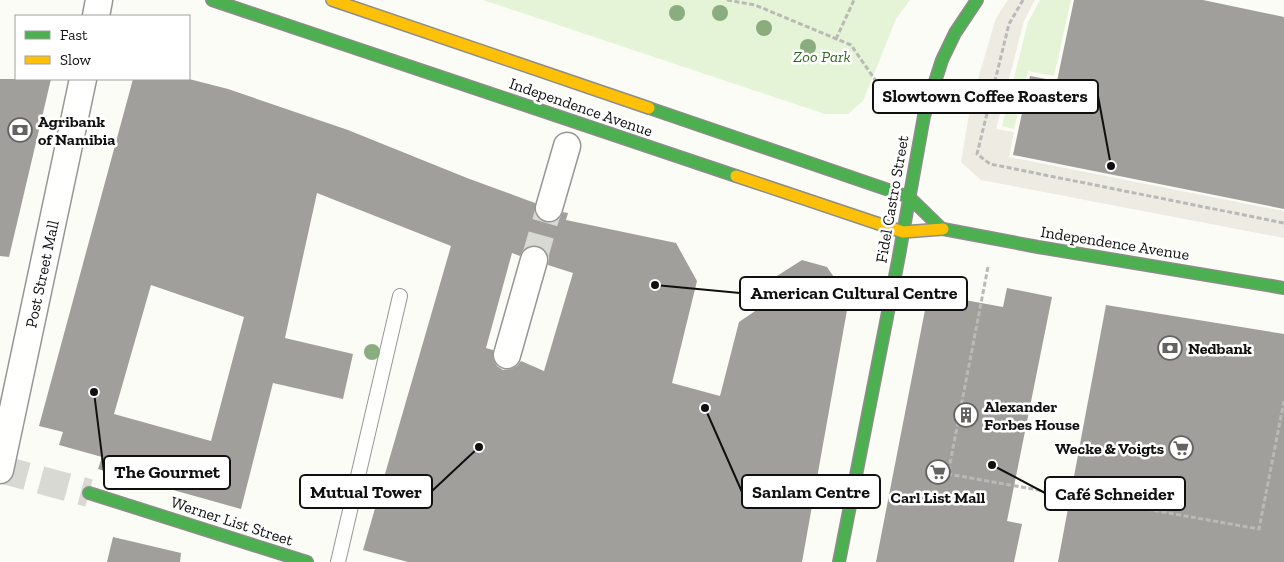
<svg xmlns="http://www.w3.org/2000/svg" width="1284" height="562" font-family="'Zilla Slab',serif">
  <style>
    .green { fill: #e5f3d6 }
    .plaza { fill: #edebe2 }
    .building { fill: #a09f9c; fill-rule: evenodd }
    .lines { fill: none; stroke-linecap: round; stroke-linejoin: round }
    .street-tunnel { stroke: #d9d9d4; stroke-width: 26; stroke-dasharray: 26 13; stroke-linecap: butt }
    .secondary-tunnel { stroke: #d9d9d4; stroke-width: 28; stroke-dasharray: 28 14; stroke-linecap: butt }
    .lane-casing { stroke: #969694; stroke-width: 16 }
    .street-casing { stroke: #969694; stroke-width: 29 }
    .fast-casing { stroke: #8d8d8b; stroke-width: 14 }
    .slow-casing { stroke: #8d8d8b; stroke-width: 14 }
    .path { stroke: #b9b9b8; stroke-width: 3; stroke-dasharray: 5 2.5; stroke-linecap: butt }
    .lane { stroke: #fffffe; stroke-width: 14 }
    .street { stroke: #fffffe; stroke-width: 26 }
    .fast { stroke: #4caf50; stroke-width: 11 }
    .slow { stroke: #ffc107; stroke-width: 11 }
    .tree { fill: #8aad7f }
    .labels { text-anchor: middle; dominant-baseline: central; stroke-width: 5; stroke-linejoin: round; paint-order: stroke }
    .park-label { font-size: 16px; font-style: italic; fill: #2c6c1d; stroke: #fff }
    .street-label { font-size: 16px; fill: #101010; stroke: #fff }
    .poi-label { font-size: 16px; font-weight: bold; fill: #101010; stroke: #fff; text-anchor: start }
    .leader { fill: none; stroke: #101010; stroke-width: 2 }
    .callout-dot { fill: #101010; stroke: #fff; stroke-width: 2 }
    .callout { fill: #fff; stroke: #101010; stroke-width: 2 }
    .callout-label { font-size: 18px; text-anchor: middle; font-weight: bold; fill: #101010 }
  </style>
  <rect width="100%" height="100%" fill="#fcfcf7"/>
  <g class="green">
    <polygon points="483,0 910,0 896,19 863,101 848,114 825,114"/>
    <polygon points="1040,0 1071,0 1054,76 1028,71 1014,129 1002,126 1028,22"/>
  </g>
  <polygon class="plaza" points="1008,0 1035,0 1024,21 996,129 1014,132 1009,157 1284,211 1284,238 981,180 961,162 971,102 996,18"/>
  <g class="building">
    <polygon points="1074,0 1203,0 1284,17 1284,209 1013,155 1030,76 1057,81"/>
    <polygon points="0,79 51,79 9,257 0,256"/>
    <path d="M133,79H189L228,89L348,130L467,178L535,203V212L538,218L544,222H553L560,218L563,212L568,213L566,220L676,243L697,281L672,383L720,396L739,322L767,303L758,288L802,260L827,267L849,299L802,562H408L363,550L451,246L317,193L285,338L353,354L343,399L273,383L241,509L98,469L102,457L59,445L63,432L39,426ZM530,246H539L545,250L549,257L548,265L573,273L544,371L521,361L517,366L511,369L503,370L497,366L493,359V350L486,348L512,253L520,256L523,250ZM151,285L244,317L211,441L114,414Z"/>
    <polygon points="1007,288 1052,297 1007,521 1022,524 1014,562 876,562 925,310 954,298 1003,307"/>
    <polygon points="1106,305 1284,334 1284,562 1058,562"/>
    <polygon points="113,537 181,553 180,562 107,562"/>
  </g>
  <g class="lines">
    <polyline class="street-tunnel" points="534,260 549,208"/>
    <polyline class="secondary-tunnel" points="0,469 89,493"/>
    <g class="lane-casing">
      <polyline id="lane" points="338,562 400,296"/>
    </g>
    <g class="street-casing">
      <g id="street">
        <polyline points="96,16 99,0"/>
        <polyline points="549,208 567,146"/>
        <polyline points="507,355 534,260"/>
        <polyline points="0,470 83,79"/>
      </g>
    </g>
    <g class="fast-casing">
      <g id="fast">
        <polyline points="212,0 736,176"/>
        <polyline points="649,108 909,197 942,229"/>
        <polyline points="943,229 1038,247 1284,288"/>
        <polyline points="89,493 307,562"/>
        <polyline points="839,562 898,261 924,116 942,60 955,33 977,0"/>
      </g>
    </g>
    <g class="slow-casing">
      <g id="slow">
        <polyline points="332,0 649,108"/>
        <polyline points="736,176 903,232 943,229"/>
      </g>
    </g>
    <g class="path">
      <polyline points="727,0 755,5 851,45 896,110"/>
      <polyline points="1023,0 1009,24 977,154 990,164 1284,223"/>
      <polyline points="836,39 854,0"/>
      <polyline points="988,267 948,474 1259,529 1284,401"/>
    </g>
    <use href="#lane" class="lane"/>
    <use href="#street" class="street"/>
    <use href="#fast" class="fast"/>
    <use href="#slow" class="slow"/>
  </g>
  <g class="tree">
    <circle cx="677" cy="13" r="8"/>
    <circle cx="720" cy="13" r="8"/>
    <circle cx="764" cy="28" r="8"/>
    <circle cx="808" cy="47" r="8"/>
    <circle cx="372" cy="352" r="8"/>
  </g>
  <defs>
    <g id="bank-ring" transform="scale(1.25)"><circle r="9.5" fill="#fff" stroke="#636361" stroke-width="1.5"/><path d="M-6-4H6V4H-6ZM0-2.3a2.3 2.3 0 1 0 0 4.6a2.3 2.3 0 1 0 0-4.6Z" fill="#636361"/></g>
    <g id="building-ring" transform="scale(1.25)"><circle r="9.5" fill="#fff" stroke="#636361" stroke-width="1.5"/><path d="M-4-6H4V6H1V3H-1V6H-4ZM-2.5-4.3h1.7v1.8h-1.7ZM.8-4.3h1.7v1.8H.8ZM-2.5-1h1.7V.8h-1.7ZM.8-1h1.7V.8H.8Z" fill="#636361"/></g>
    <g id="supermarket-ring" transform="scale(1.25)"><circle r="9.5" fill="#fff" stroke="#636361" stroke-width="1.5"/><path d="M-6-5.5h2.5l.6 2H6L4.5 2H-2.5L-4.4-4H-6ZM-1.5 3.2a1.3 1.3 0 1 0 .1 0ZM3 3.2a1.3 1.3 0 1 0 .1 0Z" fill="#636361"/></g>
  </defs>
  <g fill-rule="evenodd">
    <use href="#bank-ring" x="20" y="130"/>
    <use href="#bank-ring" x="1170" y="348"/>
    <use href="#building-ring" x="966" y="415"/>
    <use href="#supermarket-ring" x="1181" y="448"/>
    <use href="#supermarket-ring" x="938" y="472"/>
  </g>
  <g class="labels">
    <g class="park-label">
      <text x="822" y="56">Zoo Park</text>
    </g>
    <g class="street-label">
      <text transform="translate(581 107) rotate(19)">Independence Avenue</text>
      <text transform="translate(892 199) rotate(-80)">Fidel Castro Street</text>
      <text transform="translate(1115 243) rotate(9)">Independence Avenue</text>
      <text transform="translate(42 274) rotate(-78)">Post Street Mall</text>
      <text transform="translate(232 521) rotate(18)">Werner List Street</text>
    </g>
    <g class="poi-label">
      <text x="38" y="121">Agribank<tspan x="38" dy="18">of Namibia</tspan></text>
      <text x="1188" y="348">Nedbank</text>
      <text x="984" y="406">Alexander<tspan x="984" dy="18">Forbes House</tspan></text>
      <text x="1164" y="448" text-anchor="end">Wecke &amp; Voigts</text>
      <text x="938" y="497" text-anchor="middle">Carl List Mall</text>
    </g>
  </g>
  <path class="leader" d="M1111 166L1098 96M655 285L740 293M94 392L104 472M479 447L432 491M705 408L742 492M992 465L1045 493"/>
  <g class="callout-dot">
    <circle cx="1111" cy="166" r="5"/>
    <circle cx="655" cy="285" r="5"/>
    <circle cx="94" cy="392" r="5"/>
    <circle cx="479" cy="447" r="5"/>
    <circle cx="705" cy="408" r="5"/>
    <circle cx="992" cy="465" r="5"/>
  </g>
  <g class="callout">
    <rect x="873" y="80" width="225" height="33" rx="5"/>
    <rect x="740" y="277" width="227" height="33" rx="5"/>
    <rect x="104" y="456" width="126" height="33" rx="5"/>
    <rect x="300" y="475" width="132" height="33" rx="5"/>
    <rect x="742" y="475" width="138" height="33" rx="5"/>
    <rect x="1045" y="477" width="140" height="33" rx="5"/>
  </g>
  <g class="callout-label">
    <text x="985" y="102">Slowtown Coffee Roasters</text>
    <text x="854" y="299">American Cultural Centre</text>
    <text x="167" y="478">The Gourmet</text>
    <text x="366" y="498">Mutual Tower</text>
    <text x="811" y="498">Sanlam Centre</text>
    <text x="1115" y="500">Café Schneider</text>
  </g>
  <rect x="15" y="15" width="175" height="65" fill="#ffffff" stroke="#9f9f9f"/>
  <rect x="25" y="31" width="25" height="8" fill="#4caf50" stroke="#9f9f9f"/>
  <text x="60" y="40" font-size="15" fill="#101010">Fast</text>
  <rect x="25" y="56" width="25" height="8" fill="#ffc107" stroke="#9f9f9f"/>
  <text x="60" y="65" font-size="15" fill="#101010">Slow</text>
</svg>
